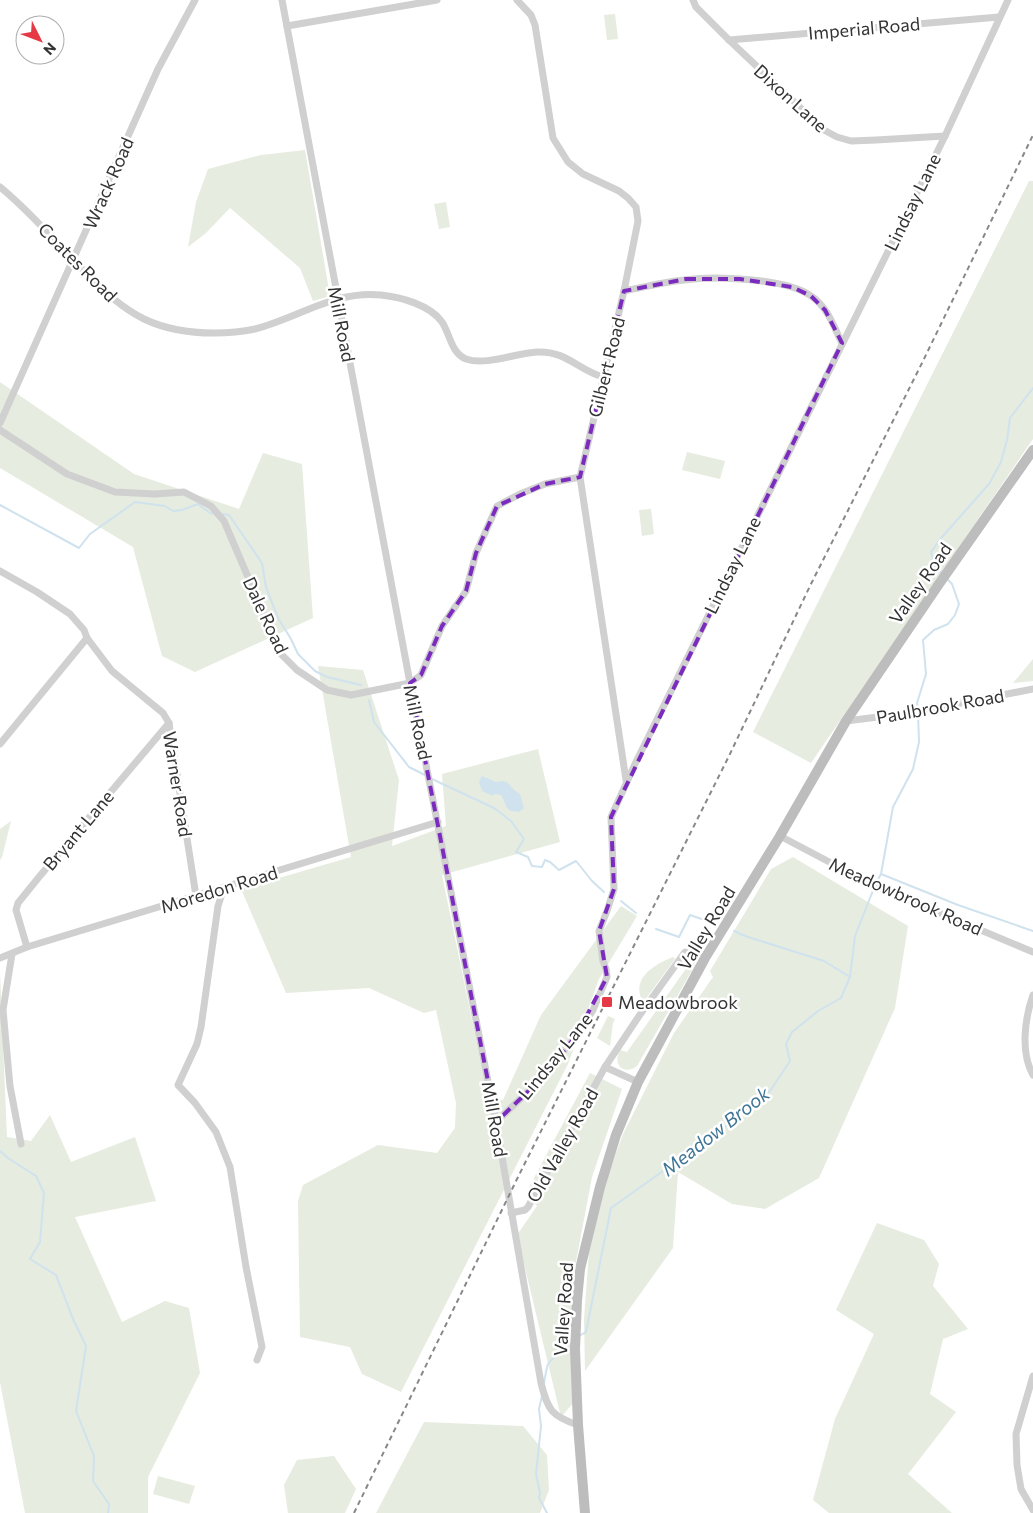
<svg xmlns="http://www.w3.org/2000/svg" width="1033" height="1513" font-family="Commissioner,sans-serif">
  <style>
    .green { fill: #e6ecdf }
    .water { fill: #cfe2ee }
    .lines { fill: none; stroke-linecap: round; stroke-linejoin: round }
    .stream { stroke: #cfe2ee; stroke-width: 2 }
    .minor { stroke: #d0d0d0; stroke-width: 7 }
    .secondary { stroke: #bdbdbd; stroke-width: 10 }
    .rail { stroke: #888; stroke-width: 2; stroke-dasharray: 5 4; stroke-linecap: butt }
    .marked { fill: none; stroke: #7b2cbf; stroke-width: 4; stroke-dasharray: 10 6; stroke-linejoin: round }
    .poi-dot { fill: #e63946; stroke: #fff; stroke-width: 2 }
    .labels { text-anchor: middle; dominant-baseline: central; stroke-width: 5; stroke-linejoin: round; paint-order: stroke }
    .street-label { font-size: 18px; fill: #333; stroke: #fff }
    .poi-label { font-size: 18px; fill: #333; stroke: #fff; text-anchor: start }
    .water-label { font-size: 19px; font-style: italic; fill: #3f7597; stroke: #fff }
  </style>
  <rect width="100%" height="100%" fill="#fff"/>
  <g class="green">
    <polygon points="615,14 618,39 607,40 604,15"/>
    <polygon points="305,150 330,296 313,301 300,268 230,208 206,233 188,247 196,202 208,169 261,155"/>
    <polygon points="1029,181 1033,181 1033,439 811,763 753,732"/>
    <polygon points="446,202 450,227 439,229 434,204"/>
    <polygon points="0,382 134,474 239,509 263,453 302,464 313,618 195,672 162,656 133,547 0,468"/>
    <polygon points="687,452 725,461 720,479 682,470"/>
    <polygon points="651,509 654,534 642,536 639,510"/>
    <polygon points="1033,659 1033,681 1013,683"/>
    <polygon points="318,666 363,670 399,780 392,846 446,826 442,774 538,749 560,842 442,875 489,1102 503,1100 541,1015 621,906 637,916 599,979 568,1064 401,1392 362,1374 350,1347 300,1337 298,1201 303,1185 378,1145 437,1153 455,1128 456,1103 436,1010 424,1013 369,988 286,993 241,889 351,857"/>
    <polygon points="11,821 2,857 0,860 0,829"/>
    <polygon points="793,857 908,926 895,1008 819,1178 765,1209 732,1204 678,1172 673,1248 585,1371 584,1319 589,1253 606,1181 623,1134 674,1033 713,977 710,971 771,869"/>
    <path d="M673,957L675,959L645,1000H642C631,978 655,964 673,957Z"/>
    <path d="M689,959L693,960L695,965L637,1066C624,1076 612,1065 620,1050L627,1052L688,966L686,961Z"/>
    <polygon points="0,973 7,1137 31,1141 50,1115 71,1162 135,1137 156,1201 75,1217 122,1322 165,1301 189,1308 200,1373 148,1477 148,1513 25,1513 0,1382"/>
    <polygon points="608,1016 615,1019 613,1023 610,1046 597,1038"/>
    <polygon points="590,1073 622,1089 592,1177 574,1272 574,1402 561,1417 517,1235 537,1206 526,1193"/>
    <polygon points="877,1223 924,1240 939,1264 933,1286 968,1329 943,1339 930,1394 956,1412 908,1474 952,1513 829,1513 813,1500 835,1419 874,1334 836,1310"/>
    <polygon points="424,1422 523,1426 547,1455 549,1490 540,1513 376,1513"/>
    <polygon points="334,1456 356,1489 345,1513 288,1513 284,1485 297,1460"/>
    <polygon points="158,1476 195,1486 189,1504 153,1494"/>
  </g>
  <path class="water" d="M482,776L496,782L502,781L507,782L514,790L520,794L524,808L519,812C503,811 508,806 501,795L494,794L493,796L482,791L479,782Z"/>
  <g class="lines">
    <g class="stream">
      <polyline points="0,505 79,548 90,534 135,502 165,506 173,511 182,510 198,504 210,513 215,514"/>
      <polyline points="222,514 229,515 262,563 266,587 278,618 291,639 298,654 315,671 327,677 361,685"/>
      <polyline points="941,573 934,565 931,552 942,537 989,484 1001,462 1007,440 1010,418 1033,388"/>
      <polyline points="369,700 374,722 409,767 425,775"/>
      <polyline points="918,709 917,703 926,674 923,640 934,630 948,624 955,615 959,604 952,584 948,580"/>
      <polyline points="432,779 494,808 511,821 524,839 516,852 528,857 532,866 542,867 545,860 550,862 559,870 576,861 592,881 604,892"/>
      <polyline points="881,874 958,905 1033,931"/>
      <polyline points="876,883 881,874 893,807 913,769 919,742 918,713"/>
      <polyline points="621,901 636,913"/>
      <polyline points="656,929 679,937 690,915 713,923"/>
      <polyline points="734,931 745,936 824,961 850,977"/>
      <polyline points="0,1151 8,1158 36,1176 44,1193 40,1242 30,1259 56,1275 73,1319 86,1346 76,1411 94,1456 93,1481 109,1504 108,1513"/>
      <polyline points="579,1336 586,1332 611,1208 739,1117 770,1091 790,1061 786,1044 792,1032 818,1011 841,998 850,977 855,936 874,888"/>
      <path d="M544,1384C545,1378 546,1370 548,1364C550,1361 567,1344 571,1342"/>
      <polyline points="542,1396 539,1409 541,1426 536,1474 540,1493 539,1498 547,1513"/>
    </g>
    <g class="minor">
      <path d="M282,0L410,683L496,1122L541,1383C548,1410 551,1416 578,1425"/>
      <polyline points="517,0 531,15 535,25 553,138 568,162 583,174 619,191 628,198 636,207 638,221 624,291 580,477 626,780"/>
      <polyline points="693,0 696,7 729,40 824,130 837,137 851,141 876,140 945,136"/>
      <polyline points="287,26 437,0"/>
      <polyline points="729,40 999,17"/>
      <path d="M0,187C32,213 59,246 88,275C105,292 122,308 144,319C165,329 191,333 214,333C228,333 241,332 255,329C298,318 335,290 381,295C401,297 430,305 442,322C450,334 451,353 466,359C486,366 516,353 537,352C568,351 577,370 603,377"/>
      <path d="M624,291C644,287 664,282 684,280C715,276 786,278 811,296C827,306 834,327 842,343"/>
      <polyline points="0,423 158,69 195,0"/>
      <polyline points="0,430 67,474 115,492 155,494 184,492 211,506 224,521 281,654 297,670 327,690 351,695 410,683 421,675 442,626 466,591 476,553 497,506 520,494 545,484 580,477"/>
      <polyline points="0,571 37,592 70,614 84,630 87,638 112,671 163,713 169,723 196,896"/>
      <polyline points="846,721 910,713 1033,689"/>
      <polyline points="0,744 87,638"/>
      <polyline points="780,836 871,884 1033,952"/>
      <polyline points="224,888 218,906 201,1027 197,1044 178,1085 195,1103 216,1132 230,1167 246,1267 262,1347 257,1360"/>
      <polyline points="27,947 16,910 18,903 39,877 169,723"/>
      <polyline points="12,954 3,1010 10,1086 21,1144"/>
      <polyline points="0,958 27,947 438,822"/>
      <path d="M1033,995C1025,1018 1020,1052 1033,1075"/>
      <polyline points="605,1067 638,1082"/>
      <polyline points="496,1122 537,1083 576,1036 593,1010 607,977 606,969 603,961 599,931 607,911 614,889 611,817 635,764 945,136 1008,0"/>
      <polyline points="511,1213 525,1210 528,1207 605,1067 639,1016 685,952 705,958"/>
      <polyline points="1033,1376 1016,1434 1017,1465 1021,1489 1033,1510"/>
    </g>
    <polyline class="secondary" points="585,1513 578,1425 575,1349 577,1300 580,1269 600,1187 616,1135 638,1082 705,958 780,836 846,721 939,584 1033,450"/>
    <polyline class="rail" points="354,1513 518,1177 729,756 810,586 922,363 1033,135"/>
  </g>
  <path class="marked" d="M686,279H740L792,287L811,296L825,310L842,343L611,817L614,889L599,931L607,977L576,1036L537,1083L496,1122L410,683L421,675L442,626L466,591L476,553L497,506L545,484L580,477L624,291Z"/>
  <rect class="poi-dot" x="601" y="996" width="12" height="12" rx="2.5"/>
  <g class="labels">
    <g class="street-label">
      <text transform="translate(864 28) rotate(-5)">Imperial Road</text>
      <text transform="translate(791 98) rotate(42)">Dixon Lane</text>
      <text transform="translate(108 183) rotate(-66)">Wrack Road</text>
      <text transform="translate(912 202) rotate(-64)">Lindsay Lane</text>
      <text transform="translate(78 262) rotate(45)">Coates Road</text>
      <text transform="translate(342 324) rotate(79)">Mill Road</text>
      <text transform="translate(606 367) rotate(-76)">Gilbert Road</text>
      <text transform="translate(732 565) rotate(-64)">Lindsay Lane</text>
      <text transform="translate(920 583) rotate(-55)">Valley Road</text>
      <text transform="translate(266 615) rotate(65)">Dale Road</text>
      <text transform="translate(940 706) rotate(-10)">Paulbrook Road</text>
      <text transform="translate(418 722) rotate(78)">Mill Road</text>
      <text transform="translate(178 784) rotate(81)">Warner Road</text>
      <text transform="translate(78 830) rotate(-50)">Bryant Lane</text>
      <text transform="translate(219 889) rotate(-17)">Moredon Road</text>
      <text transform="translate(906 896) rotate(24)">Meadowbrook Road</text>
      <text transform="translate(706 928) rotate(-59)">Valley Road</text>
      <text transform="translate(555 1056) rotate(-51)">Lindsay Lane</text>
      <text transform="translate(495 1119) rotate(80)">Mill Road</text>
      <text transform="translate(562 1145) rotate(-61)">Old Valley Road</text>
      <text transform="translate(563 1309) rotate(-86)">Valley Road</text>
    </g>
    <g class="poi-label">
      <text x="618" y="1002">Meadowbrook</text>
    </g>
    <g class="water-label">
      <text transform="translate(715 1131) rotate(-38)">Meadow Brook</text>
    </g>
  </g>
  <g transform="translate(40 40) rotate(132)"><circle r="24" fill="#ffffff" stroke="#adadad"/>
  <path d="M0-4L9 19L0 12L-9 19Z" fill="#e63946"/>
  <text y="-8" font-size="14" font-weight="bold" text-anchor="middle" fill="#333333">N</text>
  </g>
</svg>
